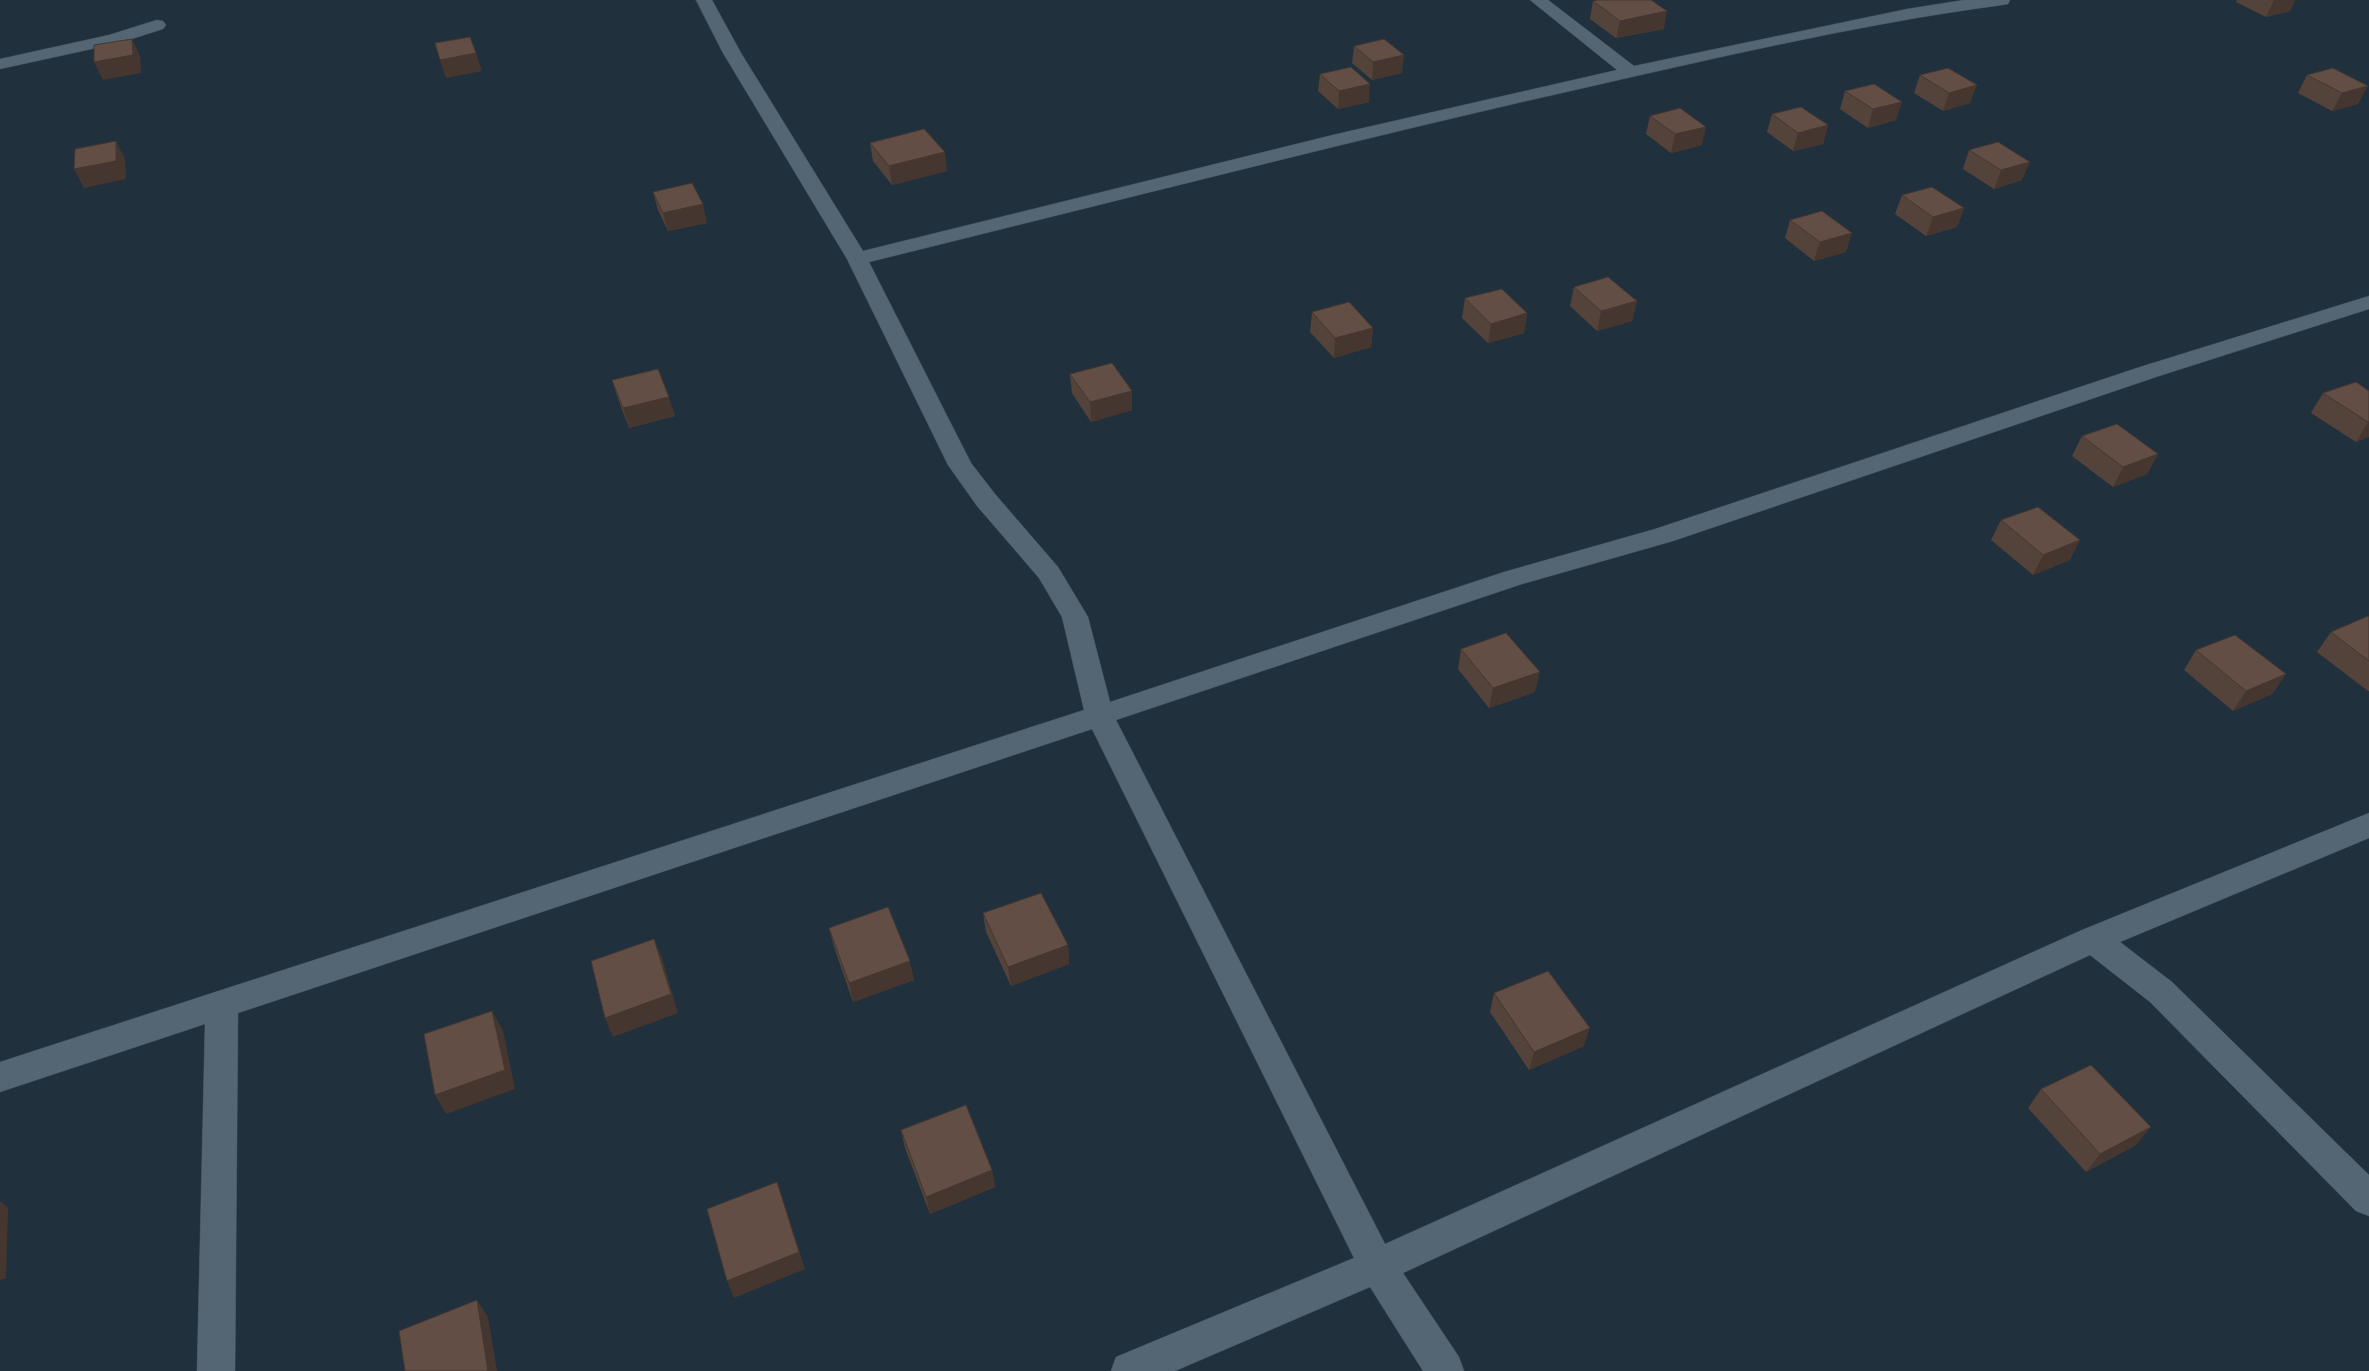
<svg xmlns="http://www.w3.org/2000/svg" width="2369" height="1371" font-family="'Nunito Sans',sans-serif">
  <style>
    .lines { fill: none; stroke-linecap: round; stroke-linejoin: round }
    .street-casing { stroke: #3f4c57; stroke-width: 1 }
    .street { fill: #546674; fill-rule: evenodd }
    .wall { fill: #54433b }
    .shaded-wall { fill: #453730 }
    .building { fill: #624e45; stroke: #453730 }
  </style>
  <rect width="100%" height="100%" fill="#20303d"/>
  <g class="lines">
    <g class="street-casing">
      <g id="street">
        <path d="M696,0H712L741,53L863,251L1337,134L1617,70L1530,0H1548L1634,66L1907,9L1964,0H2010L2008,4L2002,5C1867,23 1734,54 1601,84C1356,139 1113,202 869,262L971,463L995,494L1058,567L1088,617L1110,702L1504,572L1655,529L2140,367L2369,296V309L2156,377L1673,541L1522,584L1116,720L1385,1244L2082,930L2369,813V838L2120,942L2172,982L2369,1175V1216L2356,1211L2150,1002L2090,955L1403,1273L1459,1357L1464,1371H1423L1370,1287L1175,1371H1111L1116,1357L1354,1258L1092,729L238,1013L235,1371H197L205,1024L0,1092V1062L1084,710L1062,617L1039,578L977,506L948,465L847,259L723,53Z"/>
        <polygon points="157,20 163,21 166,25 163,29 119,43 0,69 0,59 109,35"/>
      </g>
    </g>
    <use href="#street" class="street"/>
  </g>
  <g class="wall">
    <polygon points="2237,0 2295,0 2290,11 2266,17 2236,2"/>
    <polygon points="1593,1 1664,29 1616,38 1590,19"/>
    <polygon points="1354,46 1402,73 1372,80 1352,63"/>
    <polygon points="2333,68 2358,104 2332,111 2298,93 2307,75"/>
    <polygon points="1320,74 1369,102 1338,109 1318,91"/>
    <polygon points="1920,75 1970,103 1943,111 1914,93"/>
    <polygon points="1845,91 1896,120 1868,128 1840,109"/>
    <polygon points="1772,114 1828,125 1823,144 1793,151 1767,132"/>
    <polygon points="1650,116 1702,145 1671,153 1646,134"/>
    <polygon points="870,143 947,171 892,185 873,161"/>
    <polygon points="1969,150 2022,180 1994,189 1963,169"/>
    <polygon points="653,192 707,223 668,231 658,210"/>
    <polygon points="1902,195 1964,208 1957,227 1926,236 1895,214"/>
    <polygon points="1790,220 1846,252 1814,261 1785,238"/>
    <polygon points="1574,287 1637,301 1632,321 1597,331 1570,306"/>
    <polygon points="1465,298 1527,313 1524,333 1488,343 1462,318"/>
    <polygon points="1312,312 1373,328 1371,347 1334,358 1310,332"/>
    <polygon points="1070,374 1132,410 1091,422 1072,393"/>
    <polygon points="612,380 675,416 629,428 618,399"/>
    <polygon points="2369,391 2369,437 2356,442 2311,413 2323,393"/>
    <polygon points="2082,436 2158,454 2147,474 2113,487 2072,456"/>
    <polygon points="2001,520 2070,560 2033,575 1991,540"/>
    <polygon points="2369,617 2369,691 2368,691 2317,652 2331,632"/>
    <polygon points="1461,649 1535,692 1489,708 1458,669"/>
    <polygon points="2196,650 2286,674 2272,694 2233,711 2184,670"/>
    <polygon points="983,913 1068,945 1069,964 1011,986 986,932"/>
    <polygon points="829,928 914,980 853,1002 834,947"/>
    <polygon points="1494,993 1584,1046 1529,1070 1490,1012"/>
    <polygon points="2041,1089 2136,1145 2086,1172 2028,1108"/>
    <polygon points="901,1130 992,1170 995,1187 930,1214 905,1148"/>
  </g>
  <g class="shaded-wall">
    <polygon points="2274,0 2295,0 2290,11 2266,17"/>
    <polygon points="1667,11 1664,29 1616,38 1620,21"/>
    <polygon points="132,39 140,56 141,73 103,80 94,62"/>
    <polygon points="476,53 482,71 446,78 440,60"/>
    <polygon points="1404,55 1402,73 1372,80 1373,62"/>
    <polygon points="1370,84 1369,102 1338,109 1339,91"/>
    <polygon points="1977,85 1970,103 1943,111 1949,93"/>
    <polygon points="2368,86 2358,104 2332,111 2342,93"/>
    <polygon points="1902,102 1896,120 1868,128 1873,109"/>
    <polygon points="1828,125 1823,144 1793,151 1798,133"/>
    <polygon points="1706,127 1702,145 1671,153 1675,134"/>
    <polygon points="116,141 125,159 126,179 84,188 74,169"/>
    <polygon points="945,152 947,171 892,185 889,166"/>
    <polygon points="2030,162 2022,180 1994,189 2001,170"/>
    <polygon points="703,204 707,223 668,231 663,213"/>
    <polygon points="1964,208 1957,227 1926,236 1933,217"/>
    <polygon points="1852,233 1846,252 1814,261 1820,242"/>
    <polygon points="1637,301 1632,321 1597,331 1601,311"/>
    <polygon points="1527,313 1524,333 1488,343 1491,324"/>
    <polygon points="1373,328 1371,347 1334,358 1335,338"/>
    <polygon points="1132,391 1132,410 1091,422 1090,402"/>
    <polygon points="669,397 675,416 629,428 623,408"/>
    <polygon points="2368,422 2369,422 2369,437 2356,442"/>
    <polygon points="2158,454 2147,474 2113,487 2123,467"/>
    <polygon points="2080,540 2070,560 2033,575 2043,555"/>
    <polygon points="1540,672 1535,692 1489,708 1493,688"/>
    <polygon points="2286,674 2272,694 2233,711 2246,691"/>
    <polygon points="654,939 662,958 678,1013 613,1037 605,1018"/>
    <polygon points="1068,945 1069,964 1011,986 1008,967"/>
    <polygon points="910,961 914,980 853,1002 849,983"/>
    <polygon points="492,1011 503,1030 515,1089 446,1114 435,1095"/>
    <polygon points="1590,1028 1584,1046 1529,1070 1534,1052"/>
    <polygon points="2151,1127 2136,1145 2086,1172 2100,1154"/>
    <polygon points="992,1170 995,1187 930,1214 926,1197"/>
    <polygon points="777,1182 783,1200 805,1269 734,1298 727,1281"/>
    <polygon points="0,1201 8,1208 6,1278 0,1280"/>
    <polygon points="477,1300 488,1317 497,1371 488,1371"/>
  </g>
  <g class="building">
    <polygon points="1599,0 1651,0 1667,11 1620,21 1593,1"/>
    <polygon points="470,37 476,53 440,60 435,43"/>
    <polygon points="132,39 133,55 94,62 94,45"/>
    <polygon points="1384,39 1404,55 1373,62 1354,46"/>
    <polygon points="1351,67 1370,84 1339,91 1320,74"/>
    <polygon points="1948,68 1977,85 1949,93 1920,75"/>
    <polygon points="2333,68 2368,86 2342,93 2307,75"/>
    <polygon points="1874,84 1902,102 1873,109 1845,91"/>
    <polygon points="1801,107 1828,125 1798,133 1772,114"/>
    <polygon points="1680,108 1706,127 1675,134 1650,116"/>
    <polygon points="924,129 945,152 889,166 870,143"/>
    <polygon points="116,141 116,161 74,169 75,149"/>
    <polygon points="1998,142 2030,162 2001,170 1969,150"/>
    <polygon points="692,183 703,204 663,213 653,192"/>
    <polygon points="1932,187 1964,208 1933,217 1902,195"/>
    <polygon points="1822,211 1852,233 1820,242 1790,220"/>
    <polygon points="1608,277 1637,301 1601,311 1574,287"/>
    <polygon points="1502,289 1527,313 1491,324 1465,298"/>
    <polygon points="1349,302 1373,328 1335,338 1312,312"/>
    <polygon points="1112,363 1132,391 1090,402 1070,374"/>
    <polygon points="658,369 669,397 623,408 612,380"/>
    <polygon points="2356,382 2369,391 2369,422 2368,422 2323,393"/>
    <polygon points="2117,424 2158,454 2123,467 2082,436"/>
    <polygon points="2038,507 2080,540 2043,555 2001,520"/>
    <polygon points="2368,616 2369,617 2369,661 2331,632"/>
    <polygon points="1506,633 1540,672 1493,688 1461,649"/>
    <polygon points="2235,635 2286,674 2246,691 2196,650"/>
    <polygon points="1041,893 1068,945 1008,967 983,913"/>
    <polygon points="888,907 910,961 849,983 829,928"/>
    <polygon points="654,939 671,994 605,1018 591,961"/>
    <polygon points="1548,971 1590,1028 1534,1052 1494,993"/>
    <polygon points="492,1011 505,1070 435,1095 424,1034"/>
    <polygon points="2091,1065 2151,1127 2100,1154 2041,1089"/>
    <polygon points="966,1105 992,1170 926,1197 901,1130"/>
    <polygon points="777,1182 799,1252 727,1281 707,1209"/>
    <polygon points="477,1300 488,1371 405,1371 399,1331"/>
  </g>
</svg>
